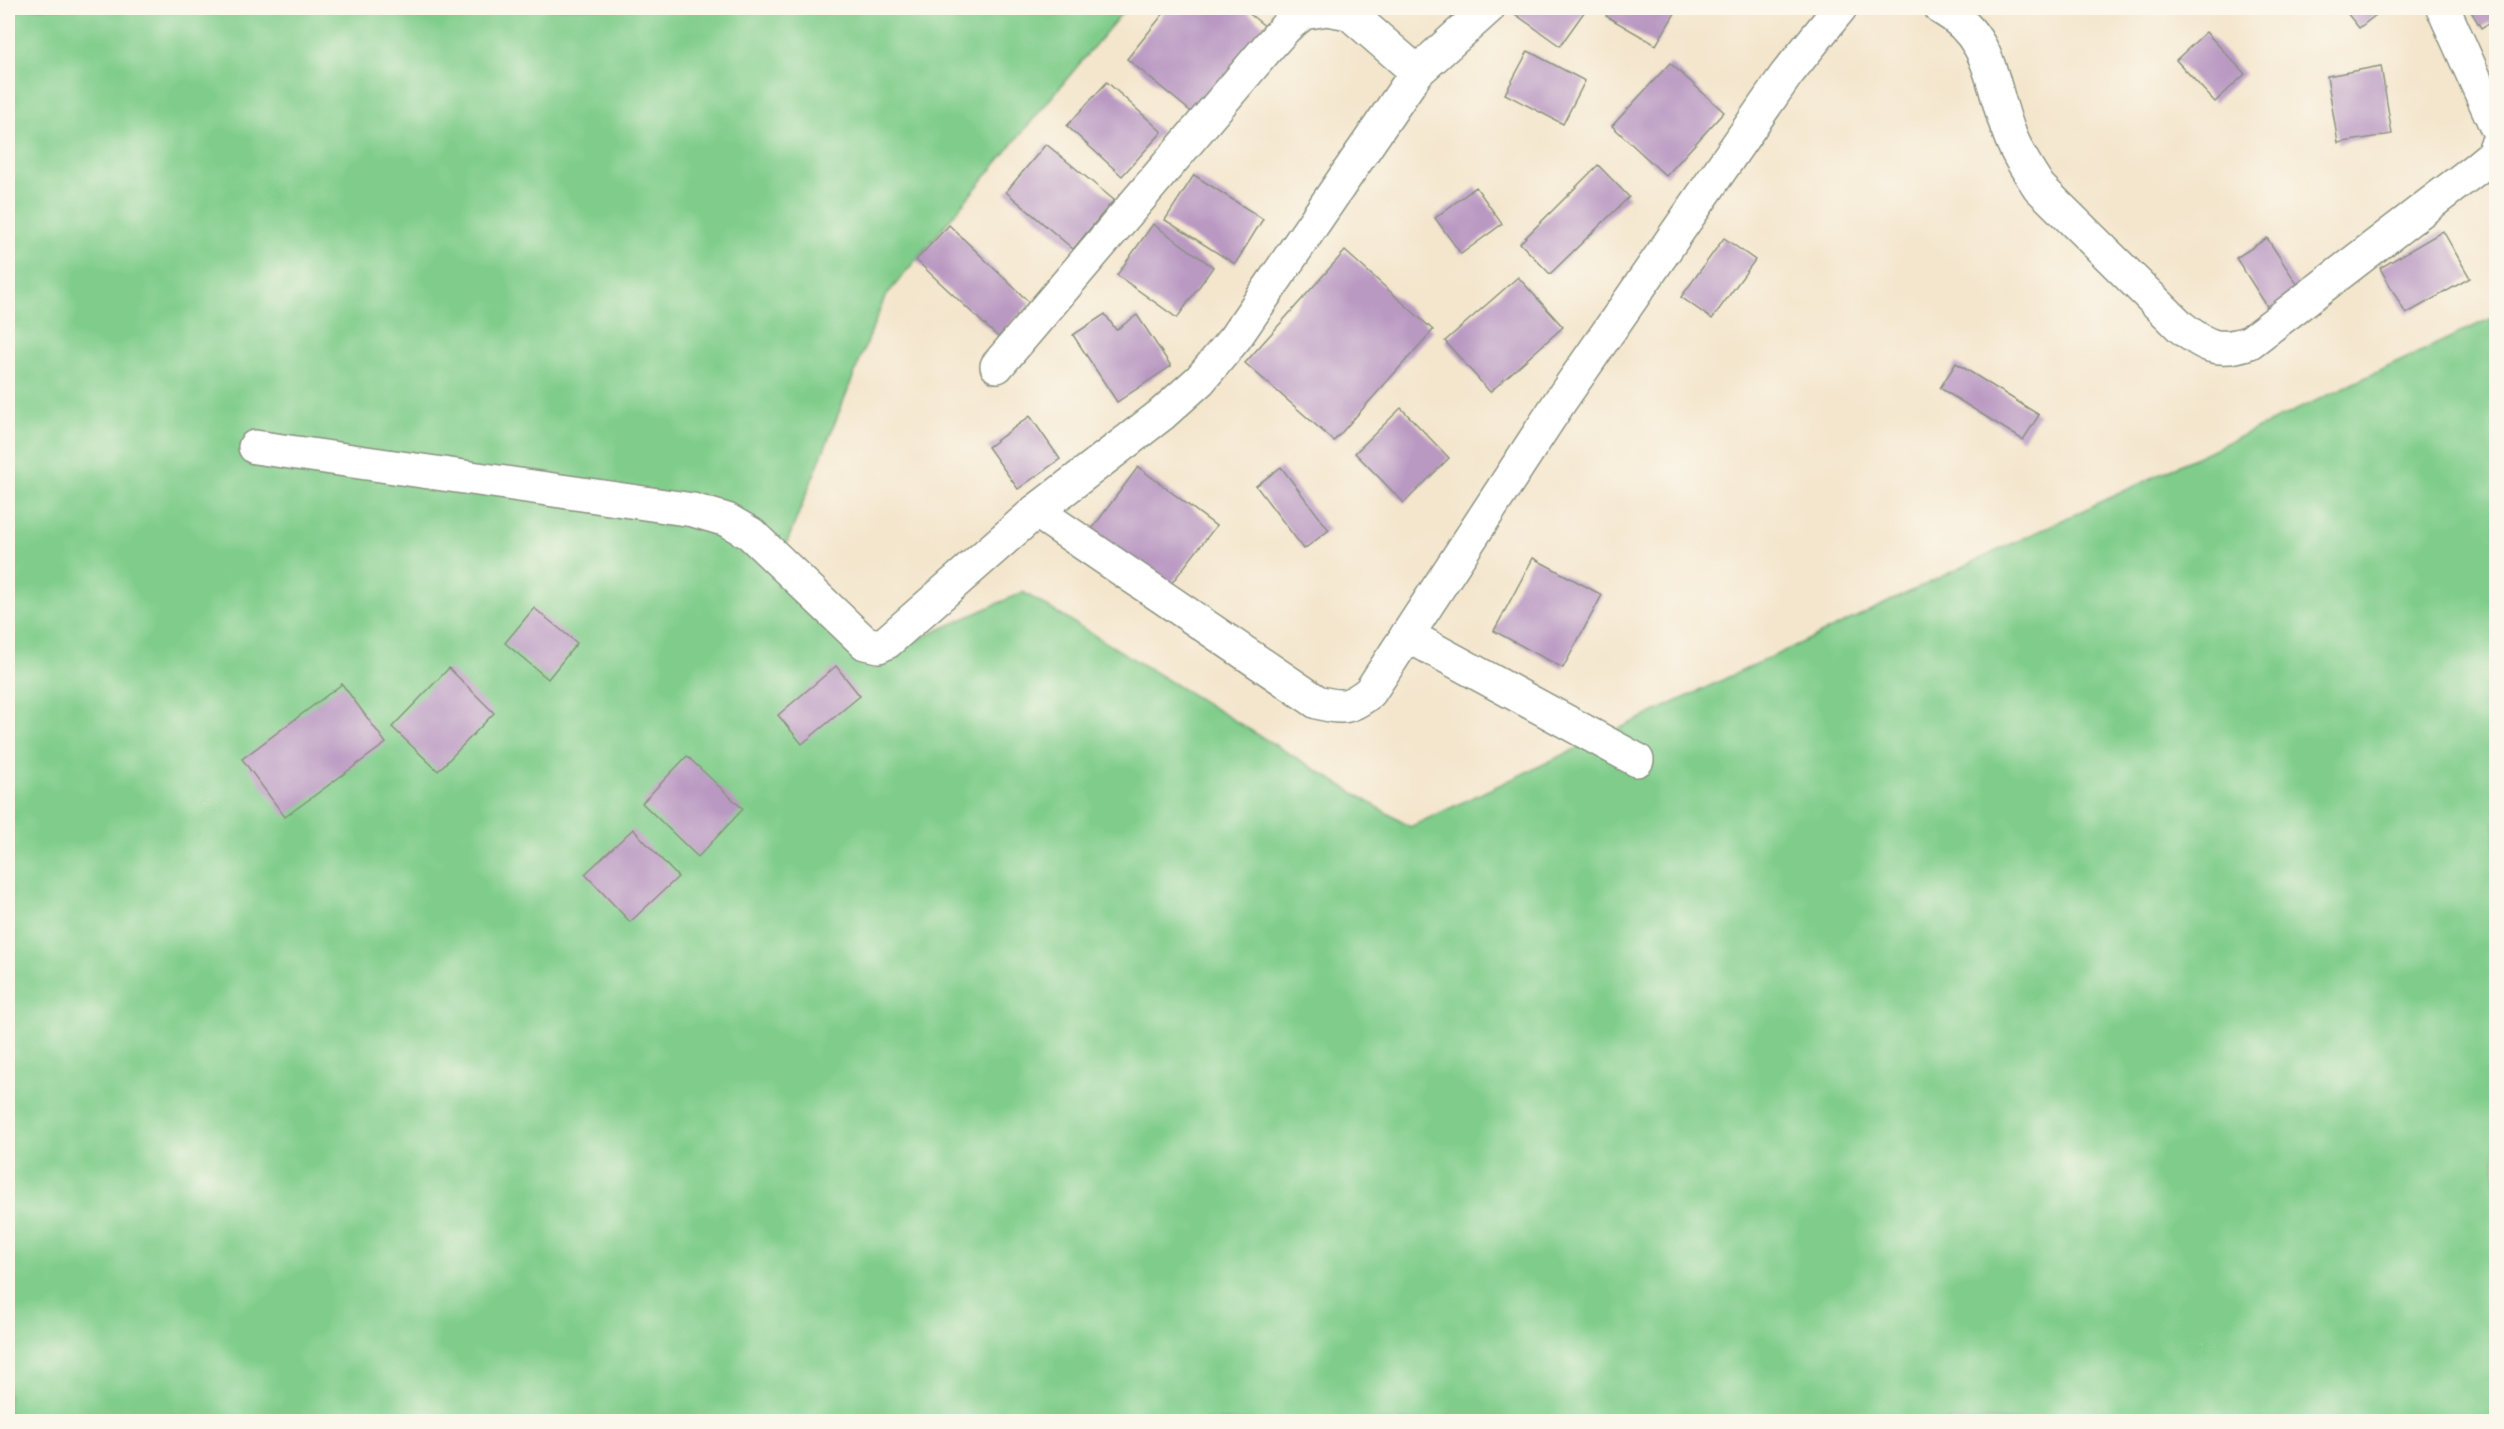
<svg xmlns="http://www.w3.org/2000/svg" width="2504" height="1429" font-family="Mali,sans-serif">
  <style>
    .green { fill: #80cd8b; stroke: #508560; stroke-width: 1.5 }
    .building { fill: #b999c2 }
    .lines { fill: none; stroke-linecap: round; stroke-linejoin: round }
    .minor-casing { stroke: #8a9280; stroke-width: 36 }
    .minor { stroke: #fff; stroke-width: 33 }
  </style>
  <rect width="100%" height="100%" fill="#fbf7ec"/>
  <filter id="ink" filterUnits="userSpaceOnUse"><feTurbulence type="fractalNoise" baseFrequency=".0167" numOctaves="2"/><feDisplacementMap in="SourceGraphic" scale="12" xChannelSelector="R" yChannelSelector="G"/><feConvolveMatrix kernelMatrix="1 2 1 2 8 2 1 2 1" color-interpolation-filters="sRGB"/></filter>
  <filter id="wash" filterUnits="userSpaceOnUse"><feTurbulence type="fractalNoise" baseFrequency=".008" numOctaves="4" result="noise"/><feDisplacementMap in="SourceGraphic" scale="24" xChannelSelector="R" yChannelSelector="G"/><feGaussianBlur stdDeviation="1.35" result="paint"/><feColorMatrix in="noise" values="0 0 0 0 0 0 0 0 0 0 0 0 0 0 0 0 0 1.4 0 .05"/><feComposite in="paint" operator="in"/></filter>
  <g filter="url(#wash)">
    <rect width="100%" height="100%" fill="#f4e6cd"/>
    <polygon class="green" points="8,8 1126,8 885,297 780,560 892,651 1023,592 1410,827 2496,316 2496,1421 8,1421"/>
    <g id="blocks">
      <g class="building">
        <polygon points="1168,8 1242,8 1266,27 1195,115 1127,59"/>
        <polygon points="1519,8 1587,8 1560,46 1515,14"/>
        <polygon points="1611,8 1678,8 1656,45 1606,16"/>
        <polygon points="2343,8 2385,8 2359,28"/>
        <polygon points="2469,8 2496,8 2496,19 2481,28"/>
        <polygon points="2206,32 2245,74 2215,102 2176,60"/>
        <polygon points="1528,51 1585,81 1563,124 1505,94"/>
        <polygon points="1670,63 1724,112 1666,176 1612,126"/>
        <polygon points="2381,66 2392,134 2338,143 2327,76"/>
        <polygon points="1107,82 1162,132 1122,176 1067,126"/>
        <polygon points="1046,144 1114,200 1073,249 1006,192"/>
        <polygon points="1598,165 1629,197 1550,274 1520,243"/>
        <polygon points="1194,175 1263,219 1235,264 1165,220"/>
        <polygon points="1476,187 1502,224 1461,254 1435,218"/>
        <polygon points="1153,224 1213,267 1177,318 1117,275"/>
        <polygon points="949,225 1030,303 998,337 916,260"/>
        <polygon points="2443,231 2470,278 2406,314 2380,268"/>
        <polygon points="1724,238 1755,260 1712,319 1681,297"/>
        <polygon points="2267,238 2301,290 2270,311 2236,258"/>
        <polygon points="1345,251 1433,330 1334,441 1245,363"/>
        <polygon points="1518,277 1563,327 1490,392 1445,341"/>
        <polygon points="1105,314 1116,330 1137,315 1171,366 1117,402 1073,335"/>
        <polygon points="1956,363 2039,415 2023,440 1940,388"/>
        <polygon points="1401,408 1449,458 1404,503 1355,453"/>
        <polygon points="1030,416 1060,459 1018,489 988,447"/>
        <polygon points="1138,467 1216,526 1164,593 1088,534"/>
        <polygon points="1281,467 1329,530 1304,549 1256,486"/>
        <polygon points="1533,558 1602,595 1563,668 1494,631"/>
        <polygon points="534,608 577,643 548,679 505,643"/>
        <polygon points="836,666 860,696 802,744 778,715"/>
        <polygon points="449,668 494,713 438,771 392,727"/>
        <polygon points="342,684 386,743 285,817 242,759"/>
        <polygon points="687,756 743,809 698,857 642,803"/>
        <polygon points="633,829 678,877 630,922 585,874"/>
      </g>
    </g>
  </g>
  <g filter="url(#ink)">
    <use href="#blocks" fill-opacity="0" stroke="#8a9280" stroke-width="1.5"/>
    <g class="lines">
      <g class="minor-casing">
        <g id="minor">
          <path d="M1941,8C1994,38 1990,85 2010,135C2017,154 2028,170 2039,187L2181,327C2206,347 2219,353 2250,342L2477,168L2494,154L2496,146"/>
          <polyline points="2443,8 2496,126"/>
          <polyline points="997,366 1269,46 1286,27 1303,13 1327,9 1349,13 1417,72"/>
          <polyline points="255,447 693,510 727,520 751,534 865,643 879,646 887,642 1036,511 1161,415 1200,380 1235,338 1417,72 1488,8"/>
          <path d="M1036,511L1317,702C1342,709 1350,708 1370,692L1561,400L1786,75L1840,8"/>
          <polyline points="1407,635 1637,760"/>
        </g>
      </g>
      <use href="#minor" class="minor"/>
    </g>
  </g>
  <rect width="2504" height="1429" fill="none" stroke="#fbf7ec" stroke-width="30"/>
</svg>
